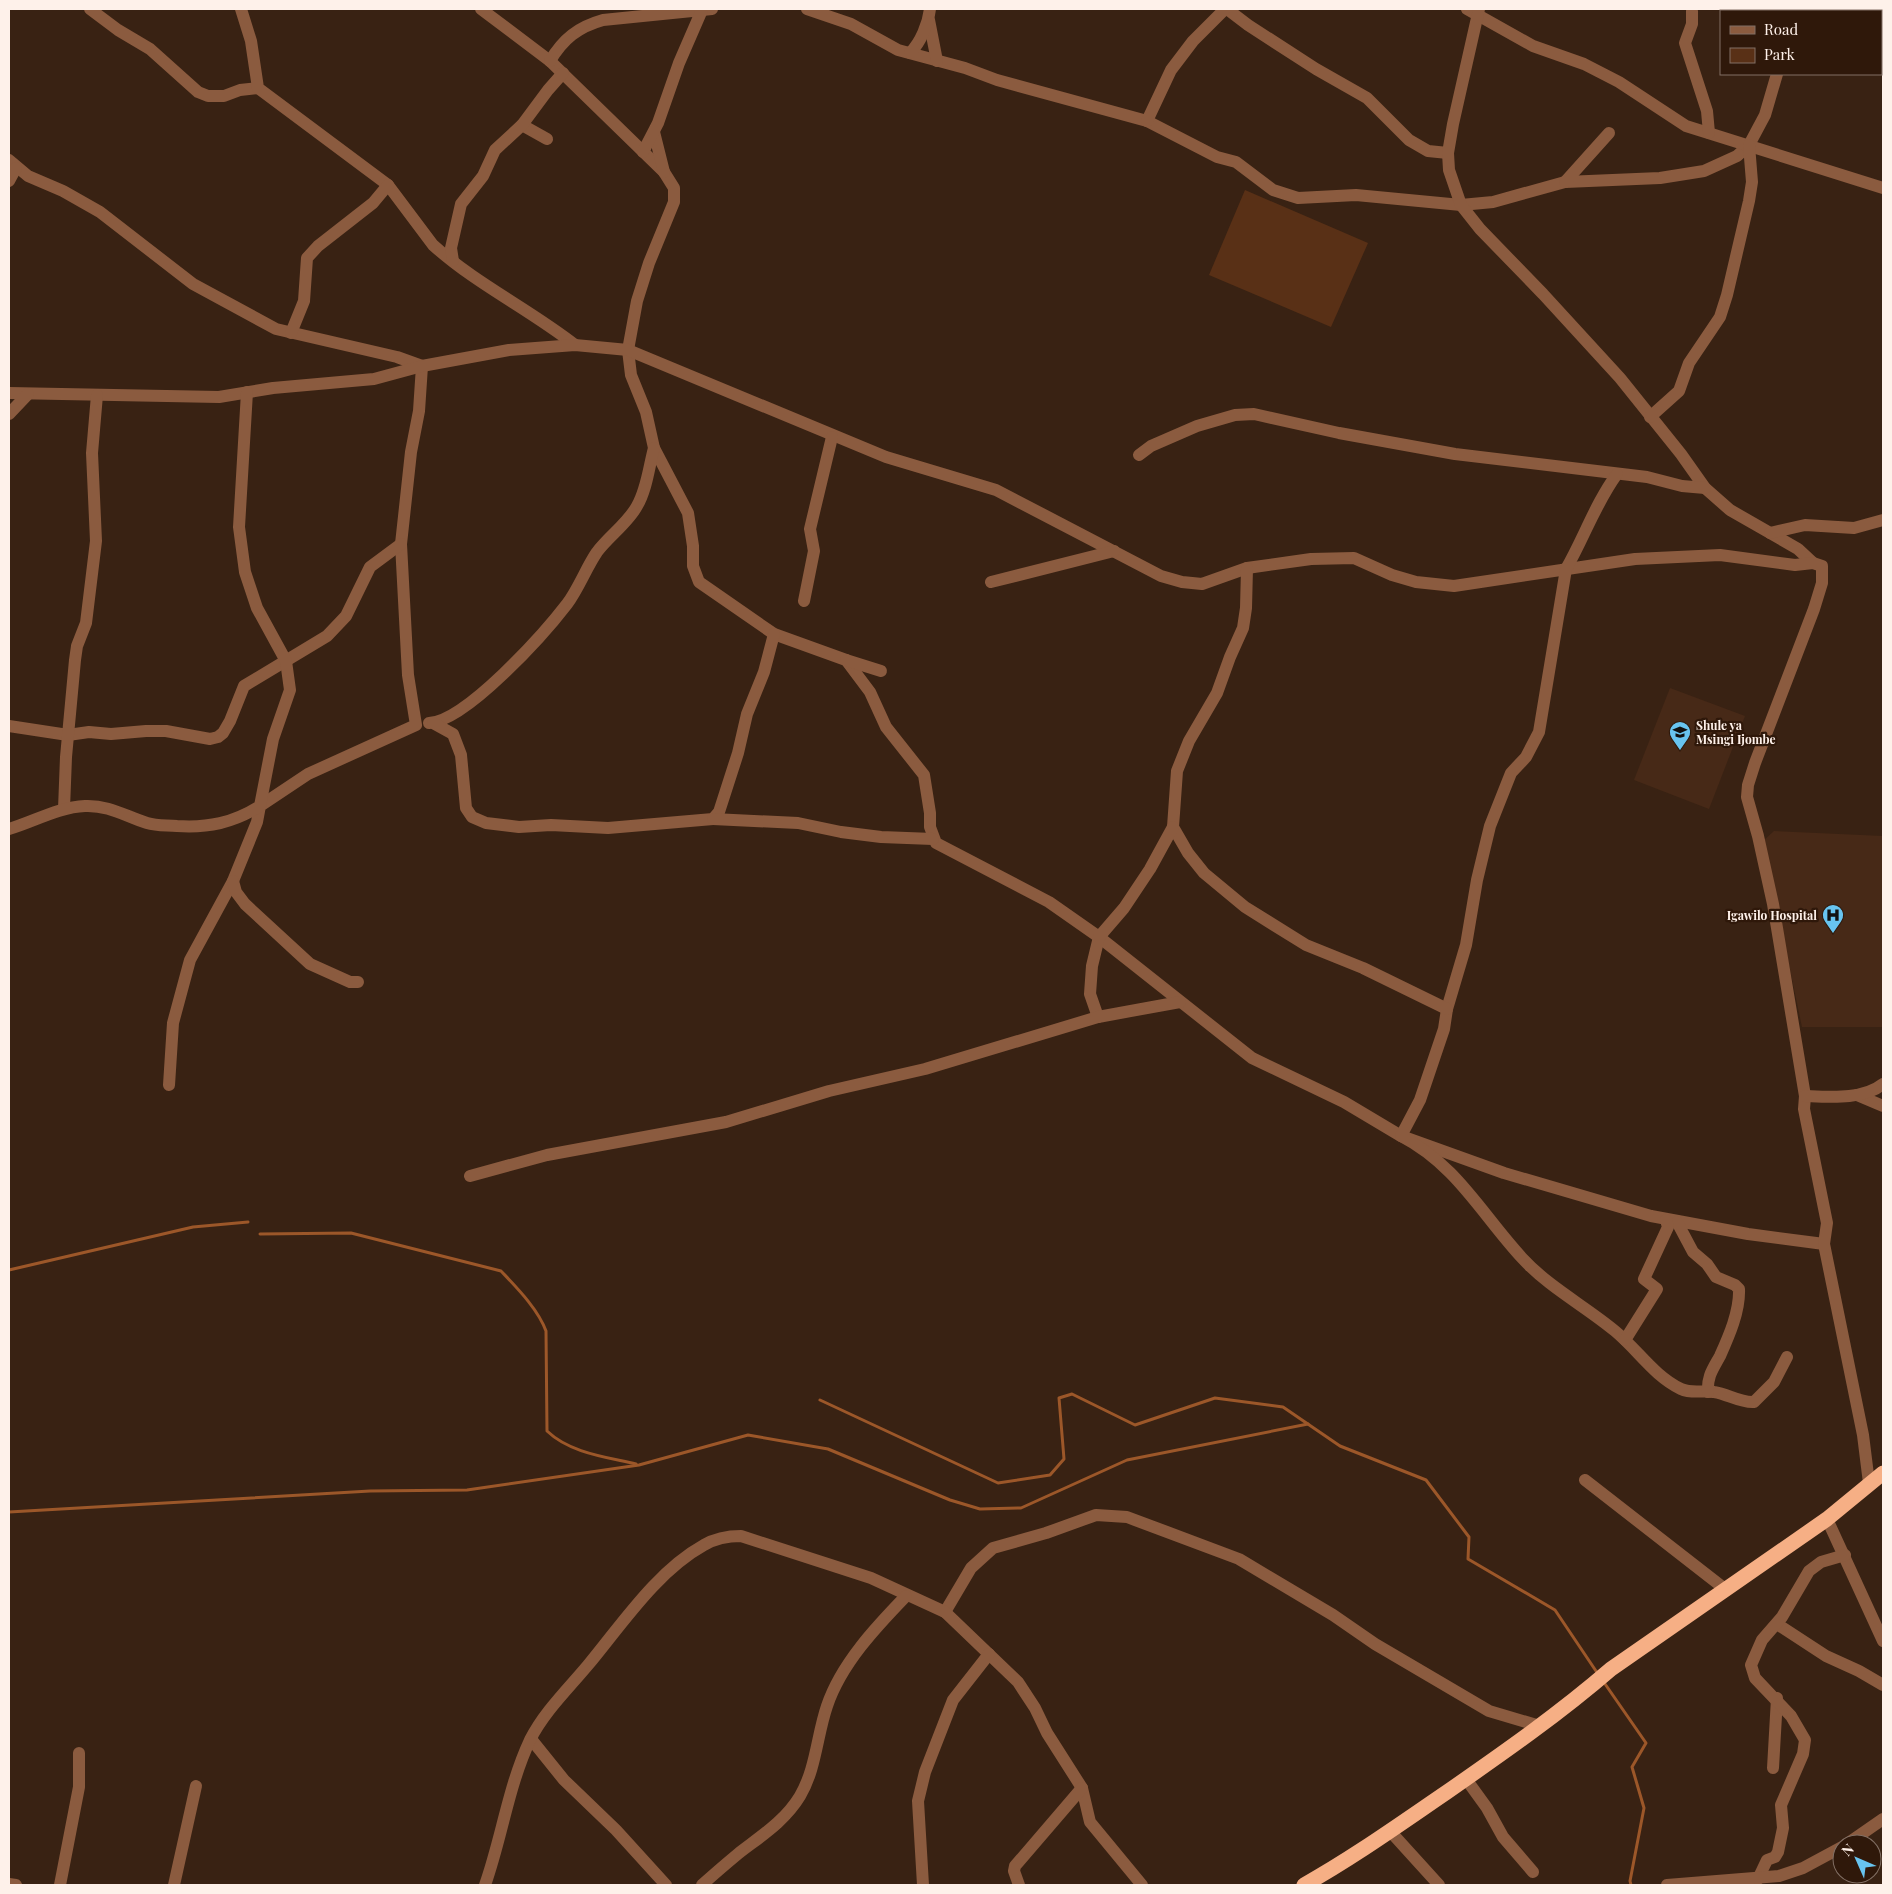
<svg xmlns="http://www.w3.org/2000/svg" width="1892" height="1894" font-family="'Playfair Display',serif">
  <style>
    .built { fill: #472917 }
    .green { fill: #593016 }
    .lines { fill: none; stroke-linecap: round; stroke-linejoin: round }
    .stream { stroke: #9c5729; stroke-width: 3 }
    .street { stroke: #8b5b3f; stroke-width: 12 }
    .highway { stroke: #f6af85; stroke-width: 15 }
    .labels { text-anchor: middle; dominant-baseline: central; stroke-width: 4.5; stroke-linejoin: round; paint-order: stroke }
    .poi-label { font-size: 12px; font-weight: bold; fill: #fef1ea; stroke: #2f180a; text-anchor: start }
  </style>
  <rect width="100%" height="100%" fill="#392213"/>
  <g class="built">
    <polygon points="1670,688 1745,716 1709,809 1634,780"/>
    <polygon points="1774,831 1883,836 1883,1027 1802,1027 1763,841"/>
  </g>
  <polygon class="green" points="1245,190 1368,243 1331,327 1209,275"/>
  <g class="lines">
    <g class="stream">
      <path d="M260,1234L351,1233L501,1271C517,1288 538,1309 546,1331L547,1431C570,1453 606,1457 636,1464"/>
      <polyline points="9,1270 193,1227 248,1222"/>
      <polyline points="820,1400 998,1483 1050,1475 1064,1459 1059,1398 1072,1394 1135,1425 1215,1398 1283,1407 1340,1446 1426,1480 1469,1537 1468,1559 1555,1610 1598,1674"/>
      <polyline points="9,1512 370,1491 467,1490 639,1465 748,1435 828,1449 950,1500 980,1509 1021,1508 1127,1460 1308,1424"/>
      <polyline points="1603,1681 1646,1743 1632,1767 1644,1808 1630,1881 1631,1885"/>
    </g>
    <g class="street">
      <polyline points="90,9 118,30 150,49 198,92 208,96 224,96 240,90 258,88"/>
      <path d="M241,9L251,41L258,88L388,185L433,245C476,284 529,309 575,345"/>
      <polyline points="481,9 550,61 664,172 674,188 674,202 649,263 637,301 628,350 631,375 646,412 654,448 688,513 693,546 693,566 699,582 774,634 846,660 870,692 886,727 924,775 930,813 930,827 936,843 1049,902 1099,937 1252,1058 1344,1102 1401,1136 1504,1173 1651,1216 1748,1234 1824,1244"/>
      <polyline points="807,9 851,24 898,50 965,68 997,80 1147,121 1217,157 1236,162 1273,190 1298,198 1356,195 1461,205 1493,202 1565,182 1660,178 1704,171 1737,156 1749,145 1765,115 1777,74"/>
      <polyline points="1227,9 1248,25 1316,69 1367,98 1409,140 1428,151 1448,153"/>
      <polyline points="1467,9 1533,46 1584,64 1619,82 1686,126 1883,188"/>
      <polyline points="1479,9 1453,124 1448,153 1449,170 1461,205 1480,229 1543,294 1620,378 1681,454 1705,488 1730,510 1798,549 1813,563"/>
      <polyline points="1692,11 1692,24 1685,43 1707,111 1709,133"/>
      <polyline points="1795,11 1796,9"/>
      <polyline points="929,20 937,61"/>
      <path d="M910,53C921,42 928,24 930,9"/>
      <path d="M550,61C563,39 578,27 603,20L712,9"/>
      <polyline points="1147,121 1171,70 1193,41 1225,9"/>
      <polyline points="522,125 547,139"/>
      <polyline points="654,132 664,172"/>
      <polyline points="643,152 658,123 679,63 702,10"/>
      <polyline points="9,160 28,176 63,191 100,212 193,284 276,329 397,357 422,366 419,411 411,452 401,544 408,675 416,725 308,774 260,806 257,822 233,881 190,960 173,1023 169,1085"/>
      <polyline points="9,181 16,168"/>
      <polyline points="1565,182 1609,133"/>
      <polyline points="453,261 451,248 461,204 483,176 495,150 522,125 548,90 563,73"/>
      <polyline points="291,333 304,301 307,258 318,246 373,203 388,185"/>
      <polyline points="9,393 219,397 273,388 374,379 422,366 509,350 575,345 628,350 886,457 996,490 1161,576 1182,582 1202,584 1247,568 1311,559 1354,558 1392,575 1416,582 1454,586 1635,559 1720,555 1795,565 1813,563 1822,566 1822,583 1814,609 1755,763 1748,785 1747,797 1758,836 1773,904 1805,1096 1804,1109 1827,1223 1824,1244 1863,1435 1869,1483"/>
      <polyline points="9,414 28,394"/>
      <polyline points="1650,417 1679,391 1689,363 1720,317 1727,295 1749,201 1752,182 1749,145"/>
      <polyline points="1139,455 1151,446 1197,426 1235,415 1254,414 1339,433 1455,454 1647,477 1682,486 1705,488"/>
      <path d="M1617,474C1595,504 1584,538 1566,569L1539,732L1526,757L1511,773L1490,826L1477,880L1466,945L1447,1009L1444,1029L1420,1100L1401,1136C1457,1165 1482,1215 1523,1259C1550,1288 1585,1306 1615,1331C1638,1350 1654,1376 1681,1389C1692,1394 1702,1390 1714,1392C1728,1394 1740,1403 1754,1402L1774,1382L1787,1357"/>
      <polyline points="1770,533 1805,525 1854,528 1883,520"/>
      <polyline points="1247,568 1246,608 1243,628 1230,657 1217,693 1189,741 1177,771 1173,827 1188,853 1204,873 1245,907 1306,945 1363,968 1447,1009"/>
      <polyline points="991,582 1114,551"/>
      <polyline points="804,601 814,551 810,529 832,437"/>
      <polyline points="846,660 881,671"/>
      <path d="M429,723C466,721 544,634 567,604C579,588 586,568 597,552C609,536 628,523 637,506C647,489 649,466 654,448"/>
      <polyline points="433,723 453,734 461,755 466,808 472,817 486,823 519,827 551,825 608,828 713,819 719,812 738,753 747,714 764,672 774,634"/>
      <polyline points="9,726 68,735 89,732 111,734 146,731 166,731 210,739 218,737 223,733 230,721 244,686 327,636 346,616 370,567 401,544"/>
      <polyline points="64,809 66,757 75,660 77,646 86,623 96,541 92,453 97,395"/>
      <polyline points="713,819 798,823 841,832 881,837 933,839"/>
      <path d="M9,829C33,822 59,807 85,806C109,805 125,816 147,823C157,826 166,825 177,826C208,828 233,823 260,806L273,739L290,690L286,661L257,608L245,572L239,527L247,392"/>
      <polyline points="233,881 236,892 245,904 310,964 350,982 358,982"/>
      <polyline points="1098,1017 1090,994 1092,966 1099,937 1124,908 1150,869 1173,827"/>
      <polyline points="1857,1095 1883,1106"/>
      <path d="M1805,1096C1830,1097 1863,1100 1883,1084"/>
      <polyline points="470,1176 547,1155 726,1122 829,1091 925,1069 1098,1017 1180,1002"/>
      <path d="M1677,1222L1693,1252L1707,1264L1716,1277L1735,1285L1739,1289C1740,1311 1729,1336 1720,1356C1713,1369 1707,1376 1708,1392"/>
      <polyline points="1625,1340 1657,1289 1644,1279 1668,1227 1666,1220"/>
      <polyline points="1585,1480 1725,1589"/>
      <polyline points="1827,1519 1883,1641"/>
      <polyline points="945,1612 971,1568 993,1548 1046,1533 1096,1515 1127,1517 1239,1559 1333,1615 1375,1644 1489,1711 1540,1726"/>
      <polyline points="1777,1624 1826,1656 1859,1671 1883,1685"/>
      <polyline points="531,1739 564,1780 616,1830 666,1885"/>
      <polyline points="1773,1768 1777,1698"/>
      <polyline points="1466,1779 1487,1808 1503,1837 1533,1872"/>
      <polyline points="1390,1831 1439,1885"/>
      <polyline points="1847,1844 1883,1819"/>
      <polyline points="1758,1879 1767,1860 1775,1857 1778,1852 1783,1828 1781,1805 1803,1754 1805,1740 1791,1716 1755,1678 1751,1665 1762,1640 1782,1617 1809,1571 1821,1562 1845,1555"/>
      <polyline points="9,1884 16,1885"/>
      <polyline points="60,1885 79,1787 79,1753"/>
      <polyline points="174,1885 196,1786"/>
      <path d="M485,1885C502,1837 508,1787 530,1740C544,1712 568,1689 588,1665C622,1624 657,1571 704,1545C716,1538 728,1536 741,1536L871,1578L945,1612L1018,1682L1035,1708L1047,1733L1082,1788L1090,1822L1142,1885"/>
      <path d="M702,1885C714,1874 727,1863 739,1853C761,1836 785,1821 800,1796C816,1769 817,1735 827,1706C841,1664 876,1627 906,1596"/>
      <polyline points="923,1885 918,1801 925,1772 953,1700 989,1654"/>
      <polyline points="1019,1885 1014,1871 1015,1866 1082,1788"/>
      <polyline points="1667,1885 1779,1876 1803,1868 1842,1847"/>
    </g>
    <path class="highway" d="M1304,1885C1354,1857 1400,1824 1447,1792C1503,1753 1559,1714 1611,1669L1827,1519L1883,1473"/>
  </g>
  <defs>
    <g id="school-pin" transform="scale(1.125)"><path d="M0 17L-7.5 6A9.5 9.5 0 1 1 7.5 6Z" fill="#68c4f0" stroke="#2f180a"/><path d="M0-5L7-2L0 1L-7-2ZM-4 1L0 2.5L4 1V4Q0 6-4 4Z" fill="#111"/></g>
    <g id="hospital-pin" transform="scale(1.125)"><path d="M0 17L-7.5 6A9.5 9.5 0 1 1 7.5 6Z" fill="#68c4f0" stroke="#2f180a"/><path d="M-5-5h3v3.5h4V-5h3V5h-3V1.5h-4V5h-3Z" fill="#111"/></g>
  </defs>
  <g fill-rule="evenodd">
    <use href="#school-pin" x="1680" y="732"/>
    <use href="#hospital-pin" x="1833" y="915"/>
  </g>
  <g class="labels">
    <g class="poi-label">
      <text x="1696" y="725">Shule ya<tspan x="1696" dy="14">Msingi Ijombe</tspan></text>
      <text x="1817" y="915" text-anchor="end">Igawilo Hospital</text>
    </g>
  </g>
  <rect width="1892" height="1894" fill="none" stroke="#fef1ea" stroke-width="20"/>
  <rect x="1720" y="10" width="162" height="65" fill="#2f180a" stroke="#826f64"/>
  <rect x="1730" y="26" width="25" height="8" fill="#8b5b3f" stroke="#826f64"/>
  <text x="1764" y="35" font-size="15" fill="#fef1ea">Road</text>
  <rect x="1730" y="48" width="25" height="15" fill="#593016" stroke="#826f64"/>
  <text x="1764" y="60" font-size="15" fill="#fef1ea">Park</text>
  <g transform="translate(1857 1859) rotate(315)"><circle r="24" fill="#2f180a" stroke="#826f64"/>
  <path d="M0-4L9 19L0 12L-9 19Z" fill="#68c4f0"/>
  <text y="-8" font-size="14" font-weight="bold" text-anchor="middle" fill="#fef1ea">N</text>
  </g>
</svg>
